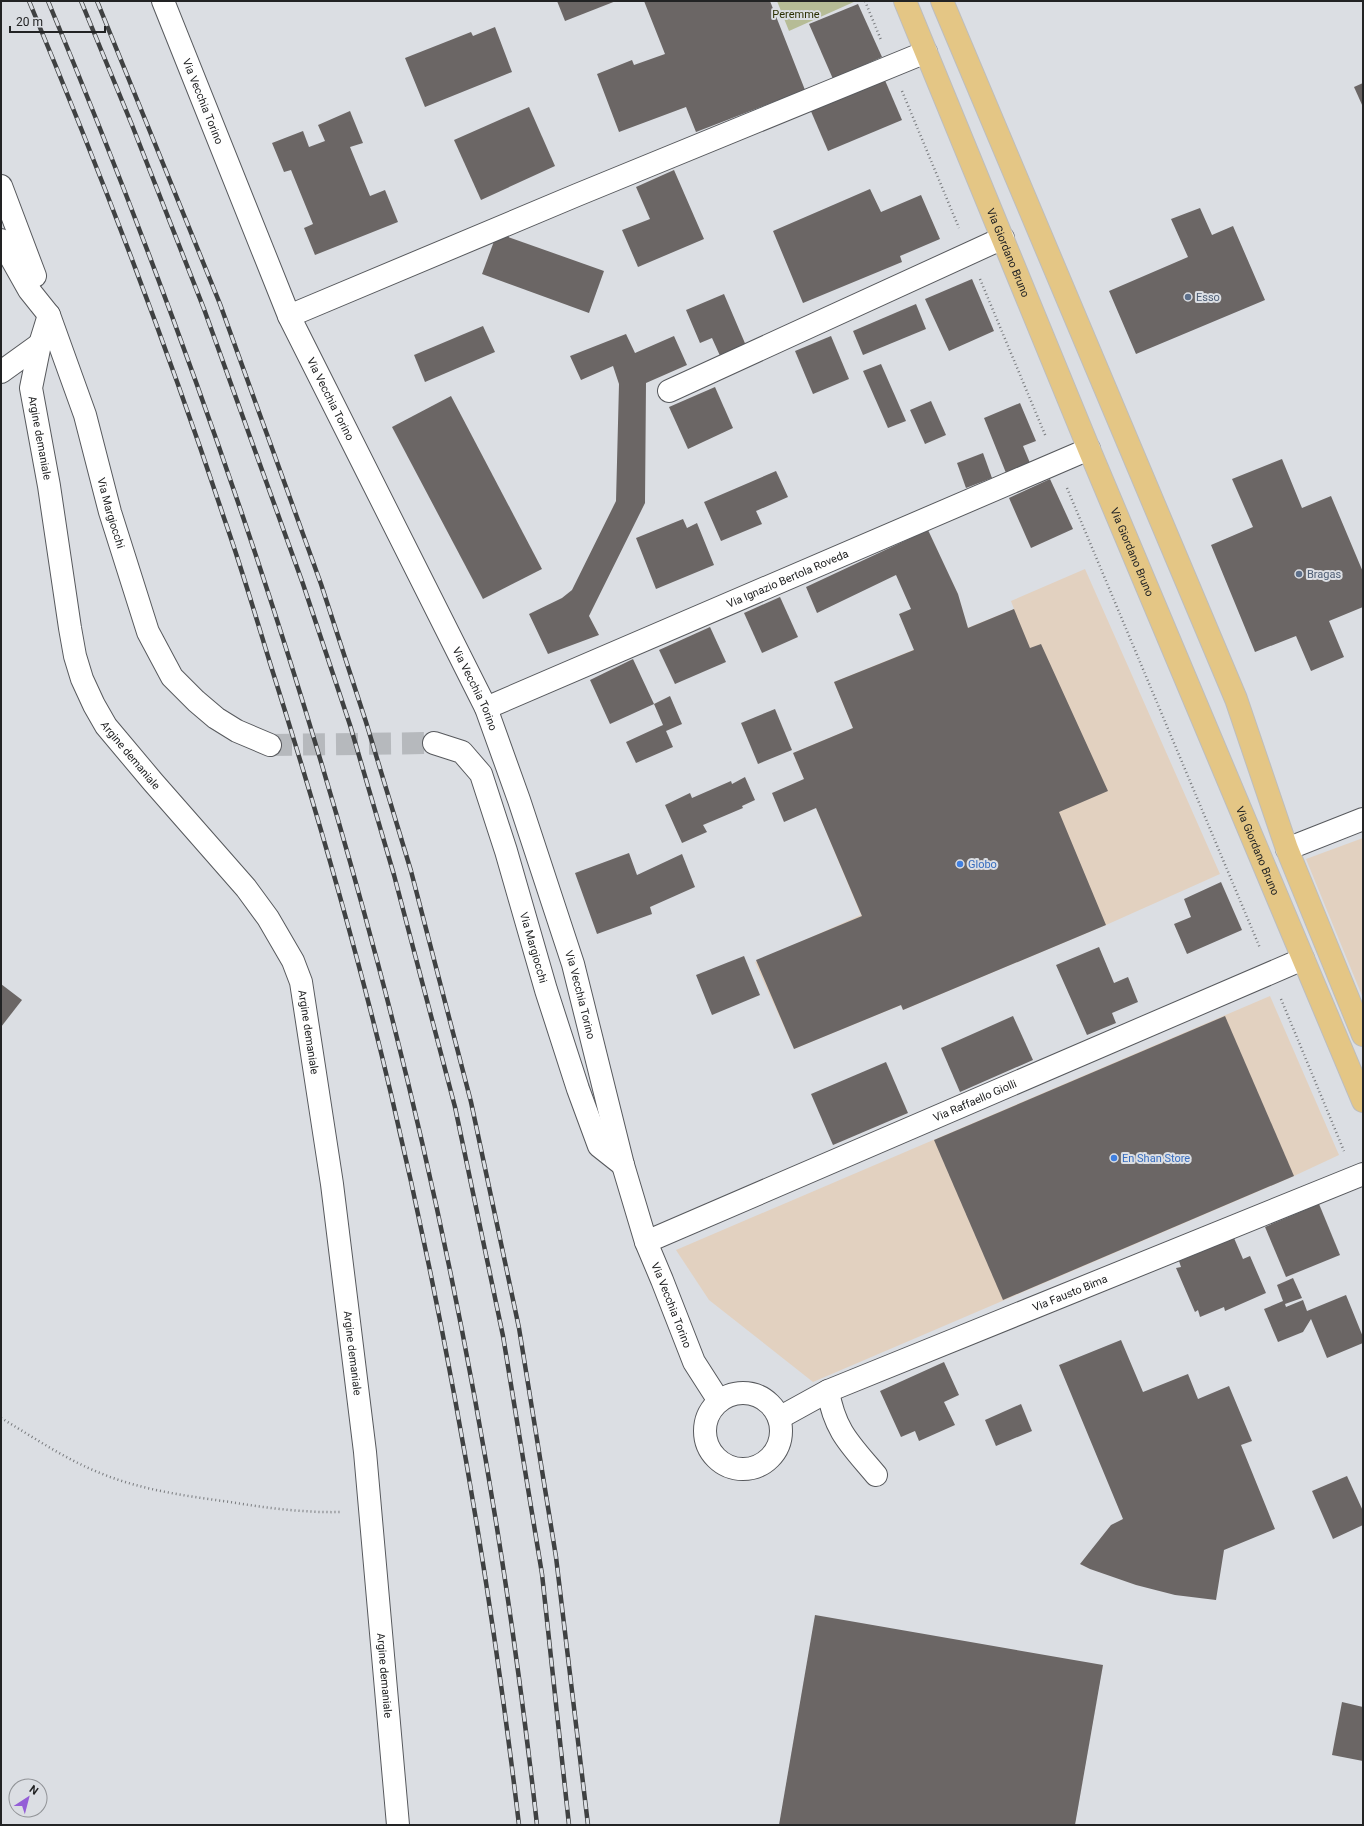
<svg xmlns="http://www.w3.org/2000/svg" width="1364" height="1826" font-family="Roboto,sans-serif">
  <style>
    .commercial { fill: #e2d1c0 }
    .green { fill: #b6bc96 }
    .building { fill: #6b6665 }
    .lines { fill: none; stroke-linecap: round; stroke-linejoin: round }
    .minor-tunnel { stroke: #b6b9bd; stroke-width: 22; stroke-dasharray: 22 11; stroke-linecap: butt }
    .minor-casing { stroke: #57595d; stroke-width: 24 }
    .major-casing { stroke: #bdbdbd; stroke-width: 24 }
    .path { stroke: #787a7d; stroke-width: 2.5; stroke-dasharray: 1 3; stroke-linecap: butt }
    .minor { stroke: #fff; stroke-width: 22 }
    .major { stroke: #e4c685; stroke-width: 22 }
    .rail-casing { stroke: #3f4142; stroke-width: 4.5 }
    .rail { stroke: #dbdee3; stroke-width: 3; stroke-dasharray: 9; stroke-linecap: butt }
    .service-dot { fill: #5c6f8a; stroke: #dbdee3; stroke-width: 1.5 }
    .shop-dot { fill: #3f7fe0; stroke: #dbdee3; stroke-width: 1.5 }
    .labels { text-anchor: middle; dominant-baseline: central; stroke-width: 4; stroke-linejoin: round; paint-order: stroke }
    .park-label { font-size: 11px; fill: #2c3003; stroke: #dbdee3 }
    .street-label { font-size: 11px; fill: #222324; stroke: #dbdee3 }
    .service-label { font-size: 11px; fill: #4e5e75; stroke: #dbdee3; text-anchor: start }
    .shop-label { font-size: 11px; fill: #366cbe; stroke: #dbdee3; text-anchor: start }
  </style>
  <rect width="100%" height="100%" fill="#dbdee3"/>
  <g class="commercial">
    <polygon points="1085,569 1220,874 1106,925 903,1010 901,1005 794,1049 755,962 861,915 793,753 853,728 834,682 1014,609 1011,601"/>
    <polygon points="1363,838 1363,998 1306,859"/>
    <polygon points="1270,996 1339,1155 1294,1176 813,1382 709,1300 676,1250"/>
  </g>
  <polygon class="green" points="777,1 856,1 789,31"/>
  <g class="building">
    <polygon points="557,1 616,1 565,21"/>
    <polygon points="644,1 770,1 805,90 696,132 686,107 619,132 597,74 632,60 634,65 665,54"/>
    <polygon points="858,4 882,57 833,79 809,24"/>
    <polygon points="495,27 512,72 425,107 405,58 471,32 473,36"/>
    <polygon points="884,78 902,120 828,151 810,109"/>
    <polygon points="1363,83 1363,107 1354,87"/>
    <polygon points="529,107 555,166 481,200 454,140"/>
    <polygon points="350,111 363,143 350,147 370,196 385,190 398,222 315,255 304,228 313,224 291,170 284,172 272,143 303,131 309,147 325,141 318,125"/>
    <polygon points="674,170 704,239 638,267 622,230 650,219 636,187"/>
    <polygon points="870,189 881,212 921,195 940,239 900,256 902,262 803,303 773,231"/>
    <polygon points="1200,208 1212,235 1233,226 1265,300 1136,354 1109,291 1188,257 1171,219"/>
    <polygon points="497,233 604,271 589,313 482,274"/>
    <polygon points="972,279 994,331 949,351 925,299"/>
    <polygon points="724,294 747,348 721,358 712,338 700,343 686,310"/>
    <polygon points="916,304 926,329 863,355 853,331"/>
    <polygon points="483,326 495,352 425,382 414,355"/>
    <polygon points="626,334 635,353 674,336 687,365 646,383 645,503 589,616 599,635 548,654 529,614 562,598 572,590 616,501 619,384 613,366 581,380 570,356"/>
    <polygon points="831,336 849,379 813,394 795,351"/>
    <polygon points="881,364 906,421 888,428 863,371"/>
    <polygon points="715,387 733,428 688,449 669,407"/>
    <polygon points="451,396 542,569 483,599 392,427"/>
    <polygon points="931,401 946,435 925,444 910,410"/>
    <polygon points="1020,403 1036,441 1023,446 1030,463 1006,473 984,418"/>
    <polygon points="983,453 992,478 966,488 957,463"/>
    <polygon points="1282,459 1302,508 1331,496 1363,572 1363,607 1329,621 1344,657 1311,671 1296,636 1255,652 1211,545 1253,527 1232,479"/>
    <polygon points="776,471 788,497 756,511 762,524 721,541 704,502"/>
    <polygon points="1050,479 1073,529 1031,548 1009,498"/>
    <polygon points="683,519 687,528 697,523 714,565 656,589 636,538"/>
    <polygon points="928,530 958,594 968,628 1014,609 1030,648 1041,644 1108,791 1059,812 1106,925 903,1010 901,1005 794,1049 756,960 862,916 816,808 784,822 772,793 804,779 793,753 853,728 834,682 914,650 899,614 911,609 896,575 817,613 806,587"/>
    <polygon points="780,597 798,637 762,653 744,613"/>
    <polygon points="710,627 726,662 675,684 659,650"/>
    <polygon points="633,659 654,704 610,724 590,680"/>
    <polygon points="670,696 682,724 666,731 673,747 636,763 626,742 663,725 654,704"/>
    <polygon points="775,709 792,750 758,764 741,723"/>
    <polygon points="745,777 755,800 742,806 743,808 703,825 707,832 682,843 665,805 690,793 692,798 731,781 732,784"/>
    <polygon points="629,853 637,875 682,854 695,887 650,907 652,914 597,934 575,873"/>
    <polygon points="1221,882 1242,930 1187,954 1174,924 1191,917 1184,899"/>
    <polygon points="1099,947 1114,983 1128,977 1138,1002 1112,1013 1116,1023 1087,1035 1056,965"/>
    <polygon points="744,956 760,995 712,1015 696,975"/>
    <polygon points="1,984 22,1000 1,1027"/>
    <polygon points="1013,1016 1033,1060 960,1092 941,1048"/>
    <polygon points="1225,1016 1294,1176 1003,1300 934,1140"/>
    <polygon points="886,1062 908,1113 833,1145 811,1094"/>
    <polygon points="1319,1204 1340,1255 1286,1277 1265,1227"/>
    <polygon points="1234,1238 1243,1259 1250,1256 1266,1293 1225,1311 1224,1307 1200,1317 1198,1310 1195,1312 1176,1268 1181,1267 1179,1261"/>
    <polygon points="1293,1278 1302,1298 1285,1304 1286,1307 1303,1300 1307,1311 1346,1295 1363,1337 1363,1343 1327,1358 1311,1319 1303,1332 1278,1342 1264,1309 1283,1301 1277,1285"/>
    <polygon points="1121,1340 1143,1392 1188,1374 1198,1399 1229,1386 1252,1441 1241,1445 1275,1529 1224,1550 1216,1600 1175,1595 1136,1585 1090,1569 1080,1564 1111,1525 1123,1519 1059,1365"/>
    <polygon points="944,1362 959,1395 944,1402 955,1425 919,1441 915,1431 901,1437 880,1391"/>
    <polygon points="1021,1404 1032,1431 996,1446 985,1420"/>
    <polygon points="1347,1476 1363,1511 1363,1525 1333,1539 1312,1491"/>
    <polygon points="815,1615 1103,1665 1075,1825 779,1825"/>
    <polygon points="1342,1702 1363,1707 1363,1761 1332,1755"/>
  </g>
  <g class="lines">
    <polyline class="minor-tunnel" points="270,745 434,743"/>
    <g class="minor-casing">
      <g id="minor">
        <path id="s1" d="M163,1L289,316L486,708L519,800L573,964L623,1165L646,1242L662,1280L694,1362L719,1401"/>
        <polyline points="1,186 35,276"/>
        <path id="s2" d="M1,240L29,290L49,315L85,415L110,512L148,632L172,677L196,701L216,718L237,731L270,745"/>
        <path id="s3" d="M49,315L40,344L31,388L49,486L70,628L75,656L82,679L94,705L106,726L153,782L246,888L268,918L293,961L301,982L332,1184L365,1452L398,1825"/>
        <polyline points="289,316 577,195 926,52"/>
        <polyline points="1,372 40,344"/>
        <polyline points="669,391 1003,238"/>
        <path id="s4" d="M486,708L1089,449"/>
        <path id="s5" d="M434,743L462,752L481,774L506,851L546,990L578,1089L599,1146L623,1165"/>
        <polyline points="1287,849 1363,819"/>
        <path id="s6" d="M646,1242L1303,959"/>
        <path d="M828,1391C835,1432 851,1445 876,1475"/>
        <circle cx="743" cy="1431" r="38"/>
        <path id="s7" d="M779,1418L828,1391L1363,1174"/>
      </g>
    </g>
    <g class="major-casing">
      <g id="major">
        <path id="s8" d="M905,1L1089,449L1363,1101"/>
        <polyline points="942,1 1236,699 1287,849 1363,1035"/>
      </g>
    </g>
    <g class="path">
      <polyline points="865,1 881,40"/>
      <polyline points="902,91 959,228"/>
      <polyline points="980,279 1046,437"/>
      <polyline points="1067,488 1260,948"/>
      <polyline points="1281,999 1344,1151"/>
      <path d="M1,1418C33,1437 65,1459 100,1473C141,1490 186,1496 230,1502C267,1508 305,1513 342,1512"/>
    </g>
    <use href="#minor" class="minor"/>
    <use href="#major" class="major"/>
    <g class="rail-casing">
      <g id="rail">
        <path d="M29,1C100,171 166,343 224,518C241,566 255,614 270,663C315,805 357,949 391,1094C448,1335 490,1579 519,1825"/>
        <path d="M48,1C179,315 291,636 378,964C453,1247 505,1535 537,1825"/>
        <polyline points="81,1 132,125 204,309 303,584 350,725 394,875 455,1107 503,1336 542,1574 569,1825"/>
        <polyline points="97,1 220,304 321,584 366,722 411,871 471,1102 519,1328 556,1557 588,1825"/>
      </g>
    </g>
    <use href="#rail" class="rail"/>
  </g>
  <g class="service-dot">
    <circle cx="1188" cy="297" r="4"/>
    <circle cx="1299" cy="574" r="4"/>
  </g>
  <g class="shop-dot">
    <circle cx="960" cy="864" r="4"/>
    <circle cx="1114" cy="1158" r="4"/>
  </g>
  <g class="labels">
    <g class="park-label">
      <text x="796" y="14">Peremme</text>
    </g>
    <g class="street-label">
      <text stroke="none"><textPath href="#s1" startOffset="108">Via Vecchia Torino</textPath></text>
      <text stroke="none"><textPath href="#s8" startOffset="272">Via Giordano Bruno</textPath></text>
      <text stroke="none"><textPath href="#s1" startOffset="432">Via Vecchia Torino</textPath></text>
      <text stroke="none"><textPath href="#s3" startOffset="126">Argine demaniale</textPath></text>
      <text stroke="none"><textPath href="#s2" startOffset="297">Via Margiocchi</textPath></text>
      <text stroke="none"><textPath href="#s8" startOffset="596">Via Giordano Bruno</textPath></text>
      <text stroke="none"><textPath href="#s4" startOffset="328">Via Ignazio Bertola Roveda</textPath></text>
      <text stroke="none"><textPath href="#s1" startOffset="756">Via Vecchia Torino</textPath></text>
      <text stroke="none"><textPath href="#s3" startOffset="462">Argine demaniale</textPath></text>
      <text stroke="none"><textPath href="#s8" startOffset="920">Via Giordano Bruno</textPath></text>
      <text stroke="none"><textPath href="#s5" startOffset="240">Via Margiocchi</textPath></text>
      <text stroke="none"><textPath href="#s1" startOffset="1080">Via Vecchia Torino</textPath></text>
      <text stroke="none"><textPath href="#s3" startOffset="798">Argine demaniale</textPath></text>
      <text stroke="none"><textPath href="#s6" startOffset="358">Via Raffaello Giolli</textPath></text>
      <text stroke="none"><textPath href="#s7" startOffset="317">Via Fausto Bima</textPath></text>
      <text stroke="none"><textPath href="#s1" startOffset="1404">Via Vecchia Torino</textPath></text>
      <text stroke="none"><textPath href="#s3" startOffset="1122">Argine demaniale</textPath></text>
      <text stroke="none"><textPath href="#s3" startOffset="1446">Argine demaniale</textPath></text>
    </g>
    <g class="service-label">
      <text x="1196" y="297">Esso</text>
      <text x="1307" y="574">Bragas</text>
    </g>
    <g class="shop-label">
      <text x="968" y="864">Globo</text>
      <text x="1122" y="1158">En Shan Store</text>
    </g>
  </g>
  <rect width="1364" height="1826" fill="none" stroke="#222324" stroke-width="4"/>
  <g transform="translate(28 1798) rotate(36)"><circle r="19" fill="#dbdee3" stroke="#919397"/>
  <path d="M0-3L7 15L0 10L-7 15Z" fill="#945ed7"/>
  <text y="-6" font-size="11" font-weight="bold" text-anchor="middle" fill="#222324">N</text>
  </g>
  <path d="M10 26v6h95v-6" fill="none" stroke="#222324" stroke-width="2"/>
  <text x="16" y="26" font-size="12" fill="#222324" stroke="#dbdee3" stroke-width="3" paint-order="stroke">20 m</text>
</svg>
